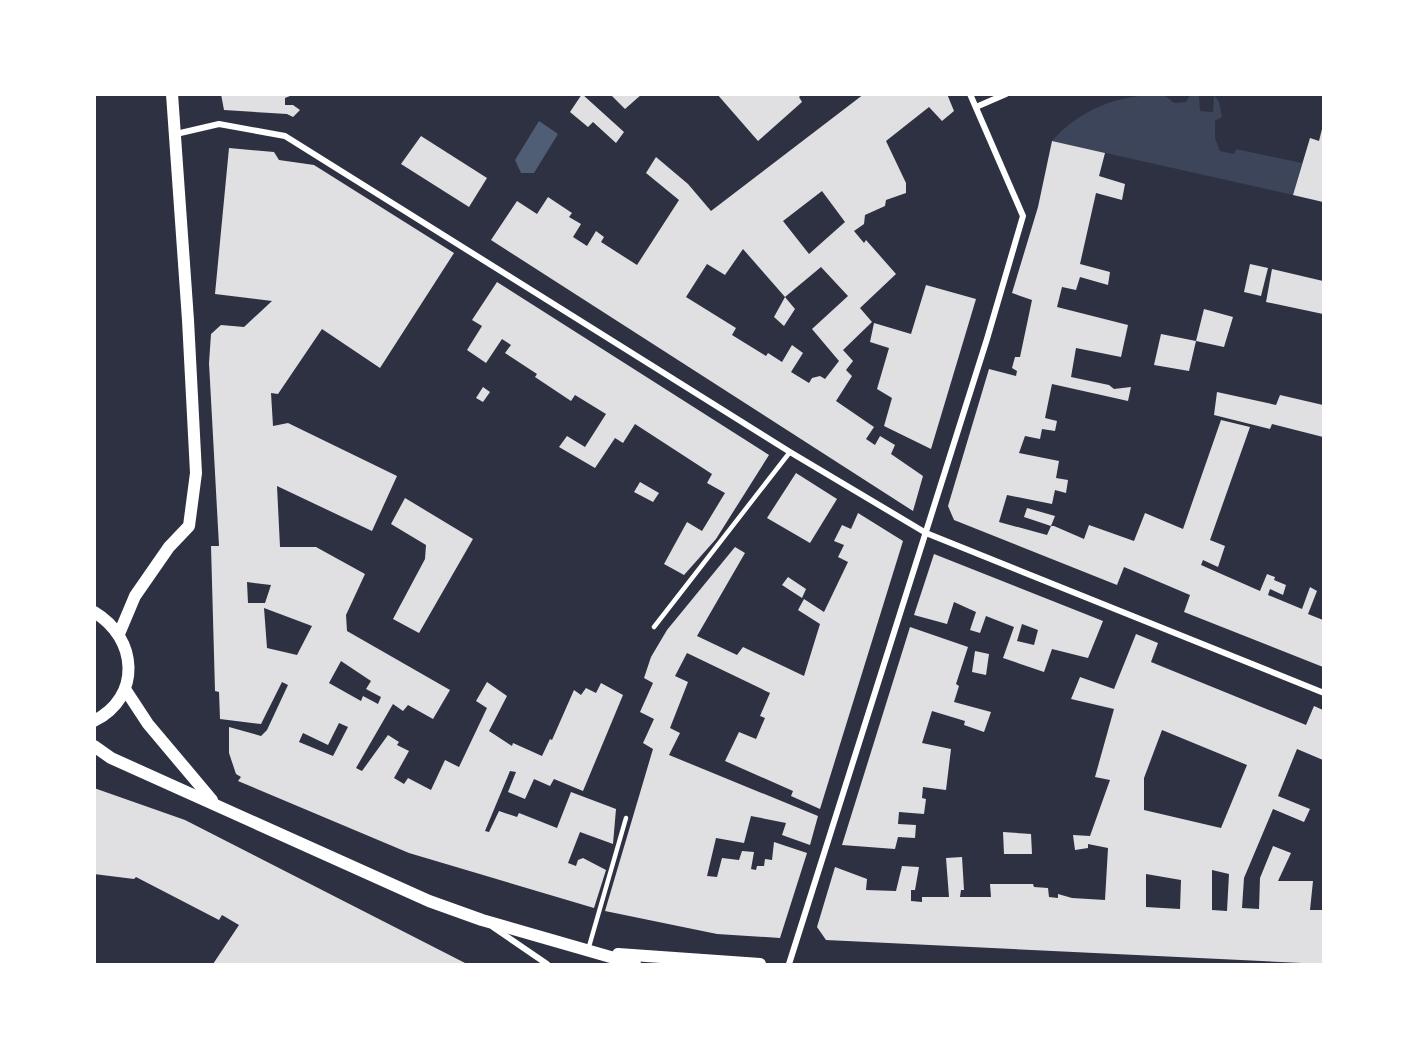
<svg xmlns="http://www.w3.org/2000/svg" width="1418" height="1059" font-family="'DM Sans',sans-serif">
  <style>
    .green { fill: #3c4559 }
    .water { fill: #4f5d75 }
    .building { fill: #e0e0e3; fill-rule: evenodd }
    .lines { fill: none; stroke-linecap: round; stroke-linejoin: round }
    .service { stroke: #fff; stroke-width: 4.5 }
    .minor { stroke: #fff; stroke-width: 6 }
    .secondary { stroke: #fff; stroke-width: 12 }
  </style>
  <rect width="100%" height="100%" fill="#2d3142"/>
  <path class="green" d="M1163,94L1174,103L1186,102L1190,95H1199L1200,111L1213,112L1214,95L1219,102L1222,117L1215,121V138L1220,151L1234,154L1236,149L1302,163L1293,195L1052,141C1081,108 1119,95 1163,94Z"/>
  <polygon class="water" points="539,121 558,134 534,173 521,173 515,160"/>
  <g class="building">
    <polygon points="221,94 295,94 285,98 285,105 293,105 300,110 293,117 287,114 224,110"/>
    <polygon points="582,94 624,132 616,143 593,122 588,127 570,112"/>
    <polygon points="610,94 642,94 625,109"/>
    <polygon points="717,94 802,94 799,97 802,102 758,141"/>
    <path d="M864,94H947L954,111L942,121L929,107L886,141L906,183V193L886,200L885,206L865,215L864,224L854,231L864,243L866,240L896,274L860,308L872,322L843,350L853,361L846,370L852,376L836,401L874,427L866,439L875,445L880,436L895,445L891,454L923,476L913,511L491,240L517,201L537,214L548,197L572,213L569,217L581,224L573,237L587,246L596,231L604,237L601,242L637,265L679,200L646,173L656,157L688,184L711,211ZM822,191L845,222L809,254L783,221ZM743,249L785,297L774,317L784,326L795,309L785,297L821,267L848,296L812,329L839,361L825,379L820,376L812,378L809,383L791,372L803,353L792,345L782,362L768,353L766,356L732,335L736,328L686,297L707,264L725,275Z"/>
    <polygon points="1323,125 1323,202 1293,195 1310,138 1319,141"/>
    <polygon points="421,136 487,178 469,207 401,164"/>
    <polygon points="1052,141 1105,153 1099,176 1125,184 1122,200 1096,193 1080,264 1110,272 1108,285 1080,277 1076,290 1062,287 1057,307 1128,325 1121,357 1076,348 1071,377 1109,385 1114,389 1131,387 1128,401 1052,384 1045,418 1057,421 1055,431 1042,429 1040,439 1025,436 1019,453 1059,461 1056,478 1068,480 1066,493 1055,490 1052,504 1007,495 999,522 1047,535 1051,526 1054,526 1084,539 1089,525 1134,541 1145,513 1183,529 1221,420 1250,427 1210,540 1225,546 1218,567 1203,560 1201,565 1260,591 1267,574 1275,577 1274,580 1286,585 1283,595 1270,589 1268,595 1302,609 1310,587 1317,591 1308,614 1323,620 1323,667 1184,612 1190,595 1124,567 1117,585 954,520 948,506 989,369 1016,376 1017,371 1012,368 1015,357 1020,357 1032,300 1012,293 1038,207"/>
    <path d="M229,148L274,152L279,160L314,165L454,253L380,368L322,329L278,394L271,393L273,426L288,423L397,476L372,531L277,486L280,547H316L365,574L346,615L347,631L450,690L433,719L408,705L403,711L393,704L356,768L362,771L388,735L399,742L397,745L409,751L394,778L404,784L408,778L431,790L445,760L459,767L487,708L476,701L487,682L507,696L489,731L512,746L513,743L542,756L550,739L552,740L574,690L581,695L586,688L596,693L601,683L623,695L583,791L554,779L550,786L534,779L525,799L508,792L516,772L510,771L485,831L489,832L499,811L517,817L519,813L557,828L571,792L616,809L613,844L580,832L568,863L576,866L578,860L583,858L606,870L594,908L409,853L238,781L241,777L236,774L229,753V727L261,736L267,730L288,685L282,682L261,724L220,719L219,692L215,691L211,546H219L209,363L211,334L221,325L244,327L272,301L215,294ZM247,582L271,585L265,603H248ZM264,608L312,626L297,655L267,648ZM341,661L371,681L366,689L381,697L378,704L363,696L361,701L329,683ZM339,723L348,727L333,756L299,742L303,733L328,745Z"/>
    <polygon points="1250,264 1268,268 1261,296 1244,292"/>
    <polygon points="1272,269 1323,281 1323,314 1266,302"/>
    <polygon points="497,282 769,455 716,539 684,575 664,564 687,522 702,531 725,493 707,483 712,474 635,424 623,443 615,438 595,468 559,447 567,436 585,447 606,414 575,395 571,401 535,377 537,374 505,353 511,345 502,339 486,363 467,350 482,326 472,320"/>
    <polygon points="926,285 976,299 931,449 884,426 892,398 877,389 889,348 870,342 874,323 911,334"/>
    <polygon points="1204,309 1233,317 1224,347 1196,341"/>
    <polygon points="1161,334 1196,341 1189,371 1154,365"/>
    <polygon points="483,387 490,392 483,402 476,398"/>
    <polygon points="1217,392 1276,405 1280,395 1323,405 1323,437 1272,424 1270,429 1214,415"/>
    <polygon points="796,473 837,499 810,543 767,518"/>
    <polygon points="640,482 659,493 653,502 634,492"/>
    <polygon points="405,498 473,539 419,633 393,619 425,559 426,545 391,524"/>
    <polygon points="1027,508 1055,516 1051,526 1024,517"/>
    <polygon points="858,513 903,541 820,809 791,796 793,791 725,761 739,732 756,739 765,718 760,716 770,693 687,653 675,676 688,682 670,728 680,733 669,755 818,816 810,845 782,835 786,823 751,816 744,843 716,838 707,876 717,877 722,858 739,860 742,851 754,852 751,869 756,870 757,866 764,866 765,859 772,860 774,842 807,853 780,938 717,934 605,911 653,749 643,743 654,719 640,712 653,683 644,678 651,657 667,630 735,547 745,553 697,636 737,655 743,647 804,676 820,624 798,610 804,599 824,612 848,562 838,557 844,545 834,541 842,525 851,529"/>
    <path d="M934,554L1103,621L1088,658L1052,649L1044,672L1003,658L1014,627L986,616L980,633L970,630L976,612L954,602L947,624L914,615ZM1022,624L1038,630L1034,645L1017,641Z"/>
    <polygon points="788,577 806,589 802,598 782,585"/>
    <polygon points="910,627 968,647 956,684 959,686 954,702 991,712 984,732 964,725 965,721 932,711 922,743 951,749 946,790 923,787 922,798 926,799 924,814 899,812 898,824 916,825 915,838 898,837 895,849 842,845"/>
    <path d="M1136,634L1158,643L1151,662L1306,725L1314,706L1323,710V760L1297,749L1278,796L1310,809L1304,822L1273,809L1244,878L1242,908L1259,909L1260,878L1273,846L1291,853L1278,881H1313L1310,910H1323V964L826,940L817,927L835,867L867,879L866,890L896,891L902,866L919,867L915,890H911V901L922,902V897H949L946,858L962,857L964,890H961L960,897H991L990,884H1033L1034,887L1048,888L1049,897L1058,898V894L1072,898L1105,900L1108,848L1088,844V848L1075,850L1073,835L1090,836L1110,780L1095,777L1114,709L1071,699L1080,677L1114,689ZM1162,730L1247,765L1221,828L1144,810V778ZM1212,870L1229,874L1227,911L1212,910ZM1146,874L1181,880L1180,909L1146,907Z"/>
    <polygon points="975,651 989,654 986,675 972,672"/>
    <polygon points="94,788 185,820 467,964 213,964 239,925 222,915 219,920 136,877 134,879 94,874"/>
    <polygon points="1003,832 1031,834 1032,854 1004,854"/>
  </g>
  <g class="lines">
    <g class="service">
      <polyline points="654,627 790,452"/>
      <polyline points="588,950 626,818"/>
    </g>
    <g class="minor">
      <polyline points="976,107 1006,94"/>
      <polyline points="176,134 219,124 285,136 790,452 926,533 1324,693"/>
      <polyline points="493,927 547,964"/>
      <polyline points="789,964 987,339 1023,216 970,94"/>
    </g>
    <g class="secondary">
      <path d="M94,612C138,638 142,697 94,721"/>
      <polyline points="119,634 135,596 169,547 189,526 196,473 188,320 172,94"/>
      <polyline points="125,689 148,724 212,800"/>
      <polyline points="94,746 111,758 429,901 482,920 635,964"/>
      <polyline points="618,954 760,964"/>
    </g>
  </g>
  <rect width="1418" height="1059" fill="none" stroke="#ffffff" stroke-width="192"/>
</svg>
